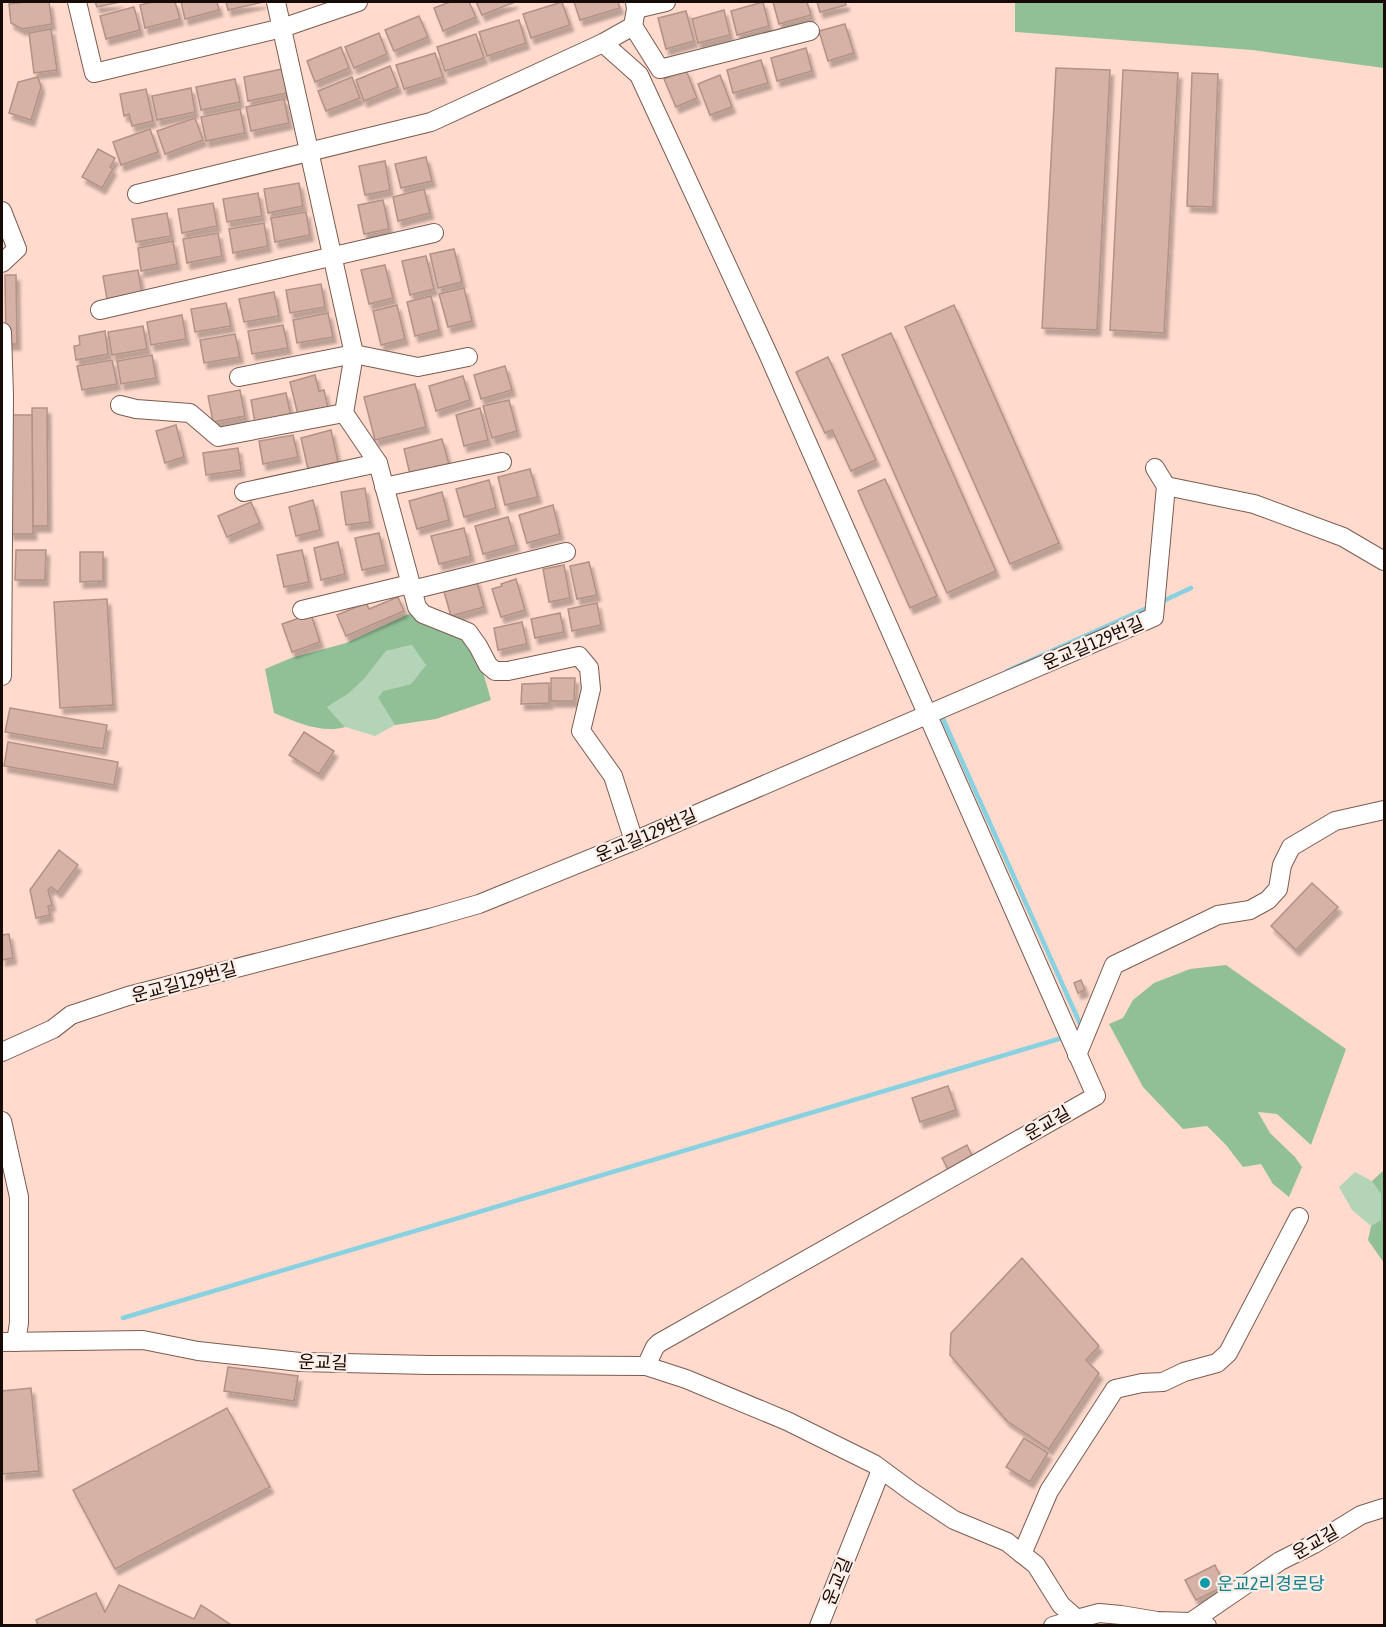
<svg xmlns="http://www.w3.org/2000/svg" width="1386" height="1627" font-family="'Asap Condensed','Noto Sans KR',sans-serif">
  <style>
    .green { fill: #b4d4b7 }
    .forest { fill: #91c096 }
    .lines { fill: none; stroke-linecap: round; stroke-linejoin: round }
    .stream { stroke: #87d1e1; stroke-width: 4.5 }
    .building { fill: #d5b2a5; stroke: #b39184; stroke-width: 1.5; filter: url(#shadow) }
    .street-casing { stroke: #7b5c50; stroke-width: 20 }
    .street { stroke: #fff; stroke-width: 18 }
    .culture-dot { fill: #0f9aa8; stroke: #fcede7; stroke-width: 2 }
    .labels { text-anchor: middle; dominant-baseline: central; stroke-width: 4.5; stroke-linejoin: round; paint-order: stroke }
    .street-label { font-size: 18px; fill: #170b07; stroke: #fcede7 }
    .culture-label { font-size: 18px; fill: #0d838f; stroke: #fcede7; text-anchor: start }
  </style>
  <defs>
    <filter id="shadow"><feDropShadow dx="3.5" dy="6" stdDeviation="1.5" flood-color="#0004"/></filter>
  </defs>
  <rect width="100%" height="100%" fill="#ffdacd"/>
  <g class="green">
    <polygon points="413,645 426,665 411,684 383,691 378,698 395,725 375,736 345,727 327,707 348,694 365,678 386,651"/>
    <polygon points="1355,1172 1372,1181 1381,1194 1381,1220 1371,1226 1352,1210 1339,1187"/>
  </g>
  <g class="forest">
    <polygon points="1015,2 1384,2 1384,68 1252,50 1015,32"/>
    <path d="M411,613L458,635L479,658L491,700L436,719L395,725L378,698L383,691L411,684L426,665L412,645L386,651L365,678L348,694L327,707L345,727C322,734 296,722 274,713L265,669L291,658L346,643Z"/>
    <polygon points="1226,965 1346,1049 1311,1145 1277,1114 1258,1112 1270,1133 1295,1157 1302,1167 1289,1197 1273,1184 1261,1164 1243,1167 1226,1145 1207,1126 1183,1129 1143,1087 1109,1024 1123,1018 1133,1000 1154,983 1190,969"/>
    <polygon points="1384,1170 1384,1263 1368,1240 1371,1226 1381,1220 1381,1194 1372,1181"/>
  </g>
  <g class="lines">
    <g class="stream">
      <polyline points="1163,601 1191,588"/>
      <polyline points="1007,671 1147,608"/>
      <polyline points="943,719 1082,1028"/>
      <polyline points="123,1318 1062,1038"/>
    </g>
  </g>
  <g class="building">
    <polygon points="26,2 49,2 52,24 22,29 11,23 9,4"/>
    <polygon points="95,2 120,2 97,7"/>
    <polygon points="153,2 175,2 180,19 145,28 140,5"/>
    <polygon points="181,2 217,2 219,10 185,19"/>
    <polygon points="226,2 263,2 228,10"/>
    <polygon points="450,2 469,2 476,17 443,31 434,8"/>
    <polygon points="476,2 515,2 482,15"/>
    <polygon points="562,2 570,25 531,38 523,14"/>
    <polygon points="574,2 618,2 620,8 580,20"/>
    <polygon points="763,2 769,26 737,35 731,11"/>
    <polygon points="773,2 807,2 811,15 779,24"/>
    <polygon points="817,2 845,2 846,5 820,12"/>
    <polygon points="134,7 140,30 106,39 100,16"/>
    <polygon points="724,10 730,35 698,43 692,19"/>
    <polygon points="686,11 694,41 666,49 658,18"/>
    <polygon points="419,16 428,37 394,51 385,30"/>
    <polygon points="519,20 526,43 487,56 479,32"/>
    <polygon points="845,24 854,53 828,61 819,31"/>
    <polygon points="51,29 57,70 34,73 29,33"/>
    <polygon points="379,33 387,54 354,68 345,47"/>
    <polygon points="476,34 484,58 445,71 437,47"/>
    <polygon points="341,47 349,68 315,82 307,61"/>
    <polygon points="806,48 812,71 777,81 771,58"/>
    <polygon points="435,53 443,77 404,89 396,65"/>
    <polygon points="761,60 768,83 733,93 727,70"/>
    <polygon points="390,66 398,87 364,101 356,80"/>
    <polygon points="1056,68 1110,70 1097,330 1042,328"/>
    <polygon points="282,69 287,93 248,101 244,77"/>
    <polygon points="686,70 697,98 676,107 664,79"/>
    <polygon points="1123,70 1178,73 1164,333 1110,330"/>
    <polygon points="1192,73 1218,74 1213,207 1187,206"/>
    <polygon points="720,75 732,107 710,115 698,84"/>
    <polygon points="38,77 41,87 31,120 9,113 18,82"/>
    <polygon points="352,77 360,98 326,111 318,91"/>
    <polygon points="235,79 240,102 201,110 196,87"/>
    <polygon points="191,88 195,112 157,120 152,96"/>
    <polygon points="146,89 153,121 132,126 129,114 124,116 120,94"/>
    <polygon points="284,99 289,123 251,131 246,107"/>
    <polygon points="240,109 245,133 206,141 201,117"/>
    <polygon points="195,118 203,140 165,154 157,131"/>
    <polygon points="150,129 158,152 121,165 113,142"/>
    <polygon points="98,149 115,158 110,167 113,169 102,188 82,177"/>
    <polygon points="426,157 432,181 401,188 395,164"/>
    <polygon points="385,161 390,190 365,195 359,166"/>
    <polygon points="299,183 303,206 268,213 264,189"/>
    <polygon points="424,189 430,213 398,221 393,197"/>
    <polygon points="258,193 262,216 227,222 223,199"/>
    <polygon points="383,200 389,229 364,234 358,205"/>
    <polygon points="213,203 217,226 182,233 178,209"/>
    <polygon points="306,212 310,235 275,242 271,218"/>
    <polygon points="167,213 171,236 136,242 132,219"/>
    <polygon points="264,223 268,246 233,253 229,229"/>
    <polygon points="218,233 222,256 187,263 183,239"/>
    <polygon points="173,241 177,264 141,271 138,248"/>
    <polygon points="454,249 462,282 438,288 430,254"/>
    <polygon points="426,256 434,289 410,295 402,261"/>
    <polygon points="385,265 393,298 369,304 361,270"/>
    <polygon points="138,270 142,293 107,299 103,276"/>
    <polygon points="5,275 16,275 17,344 6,344"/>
    <polygon points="321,284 325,307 290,313 286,290"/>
    <polygon points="464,288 472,321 448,327 439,294"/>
    <polygon points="274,292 279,316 244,322 239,299"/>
    <polygon points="431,296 439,330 415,336 407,302"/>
    <polygon points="226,303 231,326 195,332 191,309"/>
    <polygon points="397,305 405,339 381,345 373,311"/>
    <polygon points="954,305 1059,543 1010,564 905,327"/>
    <polygon points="328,313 333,337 297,343 293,320"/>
    <polygon points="182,315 186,339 151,345 147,322"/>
    <polygon points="283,325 288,348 252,354 248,331"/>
    <polygon points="143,326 147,349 112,355 108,332"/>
    <polygon points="105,331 108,354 76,360 74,346 80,345 79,336"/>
    <polygon points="891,333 996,571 947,593 842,355"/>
    <polygon points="235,334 240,357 204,363 200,340"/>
    <polygon points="152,355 156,378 121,384 117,361"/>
    <polygon points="828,357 876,460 851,471 832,430 825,433 796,372"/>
    <polygon points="112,360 117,384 82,390 77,366"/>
    <polygon points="505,366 512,390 481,399 474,375"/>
    <polygon points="315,375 319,391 324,390 328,408 298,415 290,382"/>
    <polygon points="463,376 470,400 436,411 429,386"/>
    <polygon points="415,384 426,427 375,440 364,397"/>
    <polygon points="240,390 245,416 213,422 208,396"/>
    <polygon points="286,393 291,417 255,423 251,400"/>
    <polygon points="509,400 517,431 492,438 483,406"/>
    <polygon points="32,408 47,408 48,526 33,526"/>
    <polygon points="480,408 488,440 464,446 456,415"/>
    <polygon points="9,415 32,415 33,534 10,534"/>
    <polygon points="176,425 184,457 165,463 156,431"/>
    <polygon points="331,430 338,462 308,469 301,438"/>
    <polygon points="293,435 298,457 263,464 259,441"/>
    <polygon points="442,439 449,464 410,474 404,449"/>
    <polygon points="238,448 241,470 206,475 203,453"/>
    <polygon points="530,469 538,497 505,505 498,477"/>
    <polygon points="885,479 937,596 910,608 858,491"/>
    <polygon points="489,480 496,508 464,517 456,489"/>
    <polygon points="365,488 370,522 346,525 341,492"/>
    <polygon points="442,492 449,520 417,529 409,501"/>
    <polygon points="313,500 320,530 296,536 289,507"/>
    <polygon points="251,502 260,523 227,537 218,516"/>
    <polygon points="553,505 560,534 527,543 519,515"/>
    <polygon points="508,517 516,545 483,554 475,526"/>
    <polygon points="464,528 471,556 439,564 431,536"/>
    <polygon points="379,533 386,565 362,570 355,538"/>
    <polygon points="338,542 345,574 321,580 314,548"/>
    <polygon points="16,550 46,550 45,580 15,580"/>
    <polygon points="302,550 309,582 284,587 277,555"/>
    <polygon points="80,552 103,552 103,581 80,582"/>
    <polygon points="589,562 597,595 577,599 570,566"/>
    <polygon points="564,565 570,598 549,602 543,569"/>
    <polygon points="476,579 484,607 451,616 443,588"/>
    <polygon points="516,579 525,610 501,617 492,589 502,586 501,584"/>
    <polygon points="398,597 404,611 346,636 337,615 366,603 369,609"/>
    <polygon points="107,599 113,705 60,708 54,602"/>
    <polygon points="597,603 601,625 572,631 568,609"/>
    <polygon points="560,613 564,632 535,638 531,619"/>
    <polygon points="311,614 320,642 292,652 282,624"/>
    <polygon points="522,622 527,644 498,650 494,628"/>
    <polygon points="551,678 575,678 574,701 551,701"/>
    <polygon points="549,683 549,703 521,704 522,684"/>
    <polygon points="10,708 107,725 103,749 5,732"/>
    <polygon points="304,732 334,751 319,774 289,755"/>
    <polygon points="8,742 118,762 114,785 4,766"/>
    <polygon points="59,850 78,865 58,892 51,887 48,890 52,905 48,906 50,915 36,918 30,890"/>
    <polygon points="1312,883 1338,907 1296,950 1271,926"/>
    <polygon points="9,934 13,958 2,960 2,935"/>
    <polygon points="1081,980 1085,990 1078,993 1074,983"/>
    <polygon points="948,1086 956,1110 920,1122 912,1098"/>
    <polygon points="967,1145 973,1158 949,1171 942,1158"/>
    <polygon points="1022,1258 1099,1346 1086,1360 1099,1373 1049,1449 1007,1421 950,1355 951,1333"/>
    <polygon points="228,1367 298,1376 294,1401 224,1391"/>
    <polygon points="31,1388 39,1471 2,1474 2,1391"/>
    <polygon points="227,1408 270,1487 115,1569 73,1490"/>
    <polygon points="1024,1438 1048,1453 1030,1482 1006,1467"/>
    <polygon points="1215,1565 1225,1586 1196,1600 1185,1580"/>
    <polygon points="119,1585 194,1619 201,1605 233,1626 38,1626 36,1620 96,1593 105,1612"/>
  </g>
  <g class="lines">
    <g class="street-casing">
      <g id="street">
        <polyline points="77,2 94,73 282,28 358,2"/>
        <polyline points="276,2 354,354 344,413 378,463 417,607 423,614 468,632 478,646 488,665 495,671 508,671 579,656 589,668 591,689 581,731 613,776 634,841"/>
        <polyline points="636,9 666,2"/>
        <polyline points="633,26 660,69 810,31"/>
        <polyline points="603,43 639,75 769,356 1096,1096 659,1343 655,1347 646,1366"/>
        <polyline points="137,194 431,122 603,43 633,26 636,9 635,2"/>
        <polyline points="2,211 17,249 2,263"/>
        <polyline points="100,310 434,233"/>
        <polyline points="2,332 4,396 2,676"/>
        <polyline points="239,377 354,354 418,367 468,357"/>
        <polyline points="120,405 136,409 190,413 218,437 344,413"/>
        <polyline points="1166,486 1254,504 1343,537 1384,561"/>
        <polyline points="384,487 502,462"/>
        <polyline points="244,492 378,463"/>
        <polyline points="412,590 566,552"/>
        <polyline points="302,610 410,584"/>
        <polyline points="2,1052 53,1029 71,1015 128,996 430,918 479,904 634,841 1154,617 1166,486 1155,468"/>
        <polyline points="1077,1055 1114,965 1218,915 1250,910 1268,900 1278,889 1282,865 1291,847 1335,821 1384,810"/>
        <polyline points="2,1121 19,1197 19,1323 16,1342"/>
        <polyline points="2,1342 143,1340 198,1351 300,1362 429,1365 646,1366 686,1379 787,1421 874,1464 912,1492 954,1520 1007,1542 1036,1565 1061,1605 1077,1619 1099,1613 1121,1615 1157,1621 1191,1622 1207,1626"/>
        <polyline points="1022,1554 1049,1491 1115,1389 1142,1383 1163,1382 1184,1372 1217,1363 1228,1353 1299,1217"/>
        <polyline points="1191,1622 1280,1561 1314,1544 1361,1515 1383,1508"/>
        <polyline points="819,1626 881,1470"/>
        <polyline points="1053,1626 1077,1619"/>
      </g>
    </g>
    <use href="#street" class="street"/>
  </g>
  <circle class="culture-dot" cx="1205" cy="1583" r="6"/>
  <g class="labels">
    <g class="street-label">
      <text transform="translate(1093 643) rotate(-23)">운교길129번길</text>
      <text transform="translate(646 835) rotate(-23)">운교길129번길</text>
      <text transform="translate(184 982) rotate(-15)">운교길129번길</text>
      <text transform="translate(1047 1123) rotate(-30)">운교길</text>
      <text transform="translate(323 1362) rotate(2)">운교길</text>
      <text transform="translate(1315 1542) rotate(-30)">운교길</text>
      <text transform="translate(837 1581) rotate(-68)">운교길</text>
    </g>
    <g class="culture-label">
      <text x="1217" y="1583">운교2리경로당</text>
    </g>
  </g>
  <rect width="1386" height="1627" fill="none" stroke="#170b07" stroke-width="6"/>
</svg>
